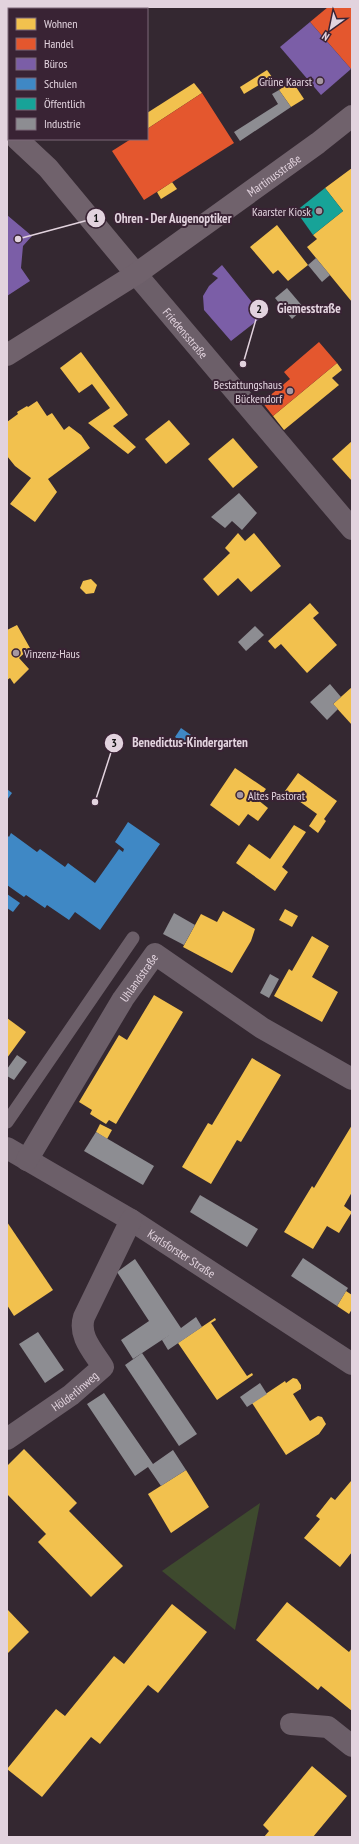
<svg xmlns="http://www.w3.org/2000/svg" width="359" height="1844" font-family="'PT Sans Narrow',sans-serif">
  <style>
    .green { fill: #3e4a2e }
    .homes { fill: #f2c14e }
    .shops { fill: #e4572e }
    .offices { fill: #7b5ea7 }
    .schools { fill: #3f88c5 }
    .public { fill: #17a398 }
    .industry { fill: #8d8d92 }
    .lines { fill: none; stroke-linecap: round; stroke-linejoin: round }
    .lane { stroke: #6c5f69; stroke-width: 13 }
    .street { stroke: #6c5f69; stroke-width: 22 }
    .secondary { stroke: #70626c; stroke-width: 22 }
    .poi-dot { fill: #a597a1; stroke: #392334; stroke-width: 1.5 }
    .labels { text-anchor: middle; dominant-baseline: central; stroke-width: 4; stroke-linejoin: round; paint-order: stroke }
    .poi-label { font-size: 12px; fill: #e2d3de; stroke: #392334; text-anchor: end }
    .street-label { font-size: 12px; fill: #e2d3de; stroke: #392334 }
    .leader { fill: none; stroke: #e2d3de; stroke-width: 1.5 }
    .callout-dot { fill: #e2d3de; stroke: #392334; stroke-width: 1.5 }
    .mark-label { font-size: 12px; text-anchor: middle; font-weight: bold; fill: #111 }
    .callout-label { font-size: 13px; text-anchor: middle; font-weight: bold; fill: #e2d3de; stroke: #392334; stroke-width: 4; stroke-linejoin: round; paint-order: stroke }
  </style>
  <rect width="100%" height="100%" fill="#342831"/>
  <polygon class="green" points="260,1503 235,1630 162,1571"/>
  <g class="homes">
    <polygon points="7,7 55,7 54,9 9,9 9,21 7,19"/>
    <polygon points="7,41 9,42 9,98 7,97"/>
    <polygon points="267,70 272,77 244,94 240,87"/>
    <polygon points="292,81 304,99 291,107 279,90"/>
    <polygon points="194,83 202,93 147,129 147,113"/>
    <polygon points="352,168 352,302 307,247 317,239 313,235 343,211 325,188"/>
    <polygon points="172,182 177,189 161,199 157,192"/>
    <polygon points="277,225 308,265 288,281 278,270 273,274 250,247"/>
    <polygon points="81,352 128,415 113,426 136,447 128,454 88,423 110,408 92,384 79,393 60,368"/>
    <polygon points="337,363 342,370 332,378 339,385 284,430 273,416"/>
    <polygon points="37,401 47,416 52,413 64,430 69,426 81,435 90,448 48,479 57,492 35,522 10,504 31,478 15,466 7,456 7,422 18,414 17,412 27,406 28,407"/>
    <polygon points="169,420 190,444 166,464 145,439"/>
    <polygon points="233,438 258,467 233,488 208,459"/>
    <polygon points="352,441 352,481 332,459"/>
    <polygon points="238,533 245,541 254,533 281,566 251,592 238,578 218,596 203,579 230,553 225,548"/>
    <polygon points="91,579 97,585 94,593 86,594 80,588 83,581"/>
    <polygon points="310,603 319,613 313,618 337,645 307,673 281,644 275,649 268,641"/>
    <polygon points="17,625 30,648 19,658 29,669 14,684 10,678 7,680 7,630"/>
    <polygon points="352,687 352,725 333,704"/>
    <polygon points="235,768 266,789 258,800 268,808 258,821 248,814 239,826 210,805"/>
    <polygon points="298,773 337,801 324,819 326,821 318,833 309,826 317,814 285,791"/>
    <polygon points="294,825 306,832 282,867 288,872 275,891 236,863 249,844 270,859"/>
    <polygon points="285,909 298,916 292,927 279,920"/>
    <polygon points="223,911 255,929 251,941 232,973 183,947 201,914 217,922"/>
    <polygon points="312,936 329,946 312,977 338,992 322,1022 274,996 289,969 292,971"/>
    <polygon points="154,995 183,1012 116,1124 109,1120 106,1124 90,1114 92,1110 79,1102 119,1035 127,1040"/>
    <polygon points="7,1018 26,1032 7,1058"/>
    <polygon points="252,1058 281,1075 241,1142 237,1140 211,1184 182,1167 208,1123 212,1125"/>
    <polygon points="100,1124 112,1130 107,1139 96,1132"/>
    <polygon points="352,1125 352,1192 344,1206 352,1212 339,1233 327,1226 313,1249 284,1232 312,1186 314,1188"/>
    <polygon points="7,1222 53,1290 14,1316 7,1305"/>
    <polygon points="346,1291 352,1295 352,1309 349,1314 337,1306"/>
    <polygon points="215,1318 216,1320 211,1323 247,1376 252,1373 253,1375 217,1400 178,1343"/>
    <polygon points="293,1378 297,1379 301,1385 301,1389 293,1394 310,1421 318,1416 322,1417 326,1424 319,1434 286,1455 252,1403 285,1381 286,1383"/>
    <polygon points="24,1449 77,1503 69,1511 123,1566 91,1597 38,1542 46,1534 7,1494 7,1466"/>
    <polygon points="186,1470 209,1507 171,1533 148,1494"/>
    <polygon points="351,1481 352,1552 340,1567 304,1538 320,1519 316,1516 331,1497 335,1500"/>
    <polygon points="287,1602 349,1652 352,1648 352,1711 321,1686 318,1690 256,1640"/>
    <polygon points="172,1604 207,1632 158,1693 148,1685 100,1744 91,1737 42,1797 7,1769 56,1709 65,1716 114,1656 124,1664"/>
    <polygon points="7,1609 29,1632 7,1654"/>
    <polygon points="312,1766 347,1796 313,1837 264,1837 269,1831 263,1825"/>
  </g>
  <g class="shops">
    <polygon points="328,7 352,7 351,69 310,22"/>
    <polygon points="202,93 234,143 144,200 112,151 131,139 147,139 147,129"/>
    <polygon points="319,342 337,363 273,416 262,402 290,379 284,372"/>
  </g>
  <g class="offices">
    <polygon points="310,22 351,69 321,95 280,47"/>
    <polygon points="7,215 32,236 23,246 21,268 30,281 7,296"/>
    <polygon points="222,265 263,316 231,341 204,310 203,296 209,286 218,278 212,274"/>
  </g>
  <g class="schools">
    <polygon points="181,728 191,735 184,744 175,737"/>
    <polygon points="7,789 12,793 7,800"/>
    <polygon points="128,822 160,844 100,930 75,912 69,920 47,905 45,908 26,895 24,897 7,885 7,835 9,837 11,833 37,852 40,849 65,867 68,863 95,883 119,849 123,852 124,849 115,842"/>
    <polygon points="7,894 20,903 13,912 7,908"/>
  </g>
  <polygon class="public" points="325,188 343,211 313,235 296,211"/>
  <g class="industry">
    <polygon points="279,90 291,107 240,141 234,132 278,104 272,94"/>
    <polygon points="316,258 330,275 322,282 308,265"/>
    <polygon points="287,288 304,308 292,319 275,298"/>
    <polygon points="239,493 257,513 242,530 232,521 225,528 211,517"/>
    <polygon points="255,626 264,635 246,651 238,642"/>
    <polygon points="330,684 341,697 333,704 338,709 327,720 310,702"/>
    <polygon points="174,913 195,925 184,945 163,934"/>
    <polygon points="270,974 279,979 269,998 260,993"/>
    <polygon points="17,1055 27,1062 14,1080 7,1076 7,1069"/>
    <polygon points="96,1132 154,1166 143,1185 84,1151"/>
    <polygon points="200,1195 258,1229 247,1247 190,1212"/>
    <polygon points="303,1258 348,1288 337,1306 291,1276"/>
    <polygon points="135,1259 181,1328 196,1317 202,1327 168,1350 162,1340 171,1334 133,1359 121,1340 149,1321 117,1272"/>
    <polygon points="38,1332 64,1370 45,1383 19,1344"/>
    <polygon points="142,1353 197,1434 179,1446 125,1365"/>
    <polygon points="260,1383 267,1394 247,1407 240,1397"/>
    <polygon points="104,1393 153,1464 173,1450 186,1470 161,1486 148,1467 135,1476 87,1404"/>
  </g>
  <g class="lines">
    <polyline class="lane" points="7,1122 133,938"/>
    <g class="street">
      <path id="s1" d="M136,274L352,529"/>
      <path id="s2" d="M7,1148L131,1220L352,1364"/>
      <path id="s3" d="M27,1160L123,999L155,954L262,1028L352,1079"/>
      <path id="s4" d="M7,1439L71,1395L103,1367C93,1351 78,1336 84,1317L131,1220"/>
      <polyline points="291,1724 328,1727 352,1746"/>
    </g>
    <g class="secondary">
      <polyline points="17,139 48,168 136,274"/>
      <path id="s5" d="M7,355L136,274L318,143L352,116"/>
    </g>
  </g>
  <g class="poi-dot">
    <circle cx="320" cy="81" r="4"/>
    <circle cx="319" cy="211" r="4"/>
    <circle cx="290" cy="391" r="4"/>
    <circle cx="16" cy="653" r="4"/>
    <circle cx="240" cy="795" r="4"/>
  </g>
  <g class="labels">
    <g class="poi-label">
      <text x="312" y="81">Grüne Kaarst</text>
      <text x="311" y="211">Kaarster Kiosk</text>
      <text x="282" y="384">Bestattungshaus<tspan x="282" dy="14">Bückendorf</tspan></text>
      <text x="24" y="653" text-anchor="start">Vinzenz-Haus</text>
      <text x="248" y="795" text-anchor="start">Altes Pastorat</text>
    </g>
    <g class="street-label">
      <text stroke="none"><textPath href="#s5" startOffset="322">Martinusstraße</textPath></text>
      <text stroke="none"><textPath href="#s1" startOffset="77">Friedensstraße</textPath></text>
      <text stroke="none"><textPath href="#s3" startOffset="214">Uhlandstraße</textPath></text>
      <text stroke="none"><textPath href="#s2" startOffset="204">Karlsforster Straße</textPath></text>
      <text stroke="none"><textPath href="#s4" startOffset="83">Hölderlinweg</textPath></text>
    </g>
  </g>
  <path class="leader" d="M18 239L96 218M243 364L259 309M95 802L114 743"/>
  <g class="callout-dot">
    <circle cx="18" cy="239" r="4"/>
    <circle cx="243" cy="364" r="4"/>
    <circle cx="95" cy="802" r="4"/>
    <circle cx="96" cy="218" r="10"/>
    <circle cx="259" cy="309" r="10"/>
    <circle cx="114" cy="743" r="10"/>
  </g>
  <g class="mark-label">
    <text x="96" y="222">1</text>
    <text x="259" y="313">2</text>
    <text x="114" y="747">3</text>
  </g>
  <g class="callout-label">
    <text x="173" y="223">Ohren - Der Augenoptiker</text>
    <text x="309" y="313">Giemesstraße</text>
    <text x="190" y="747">Benedictus-Kindergarten</text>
  </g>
  <rect width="359" height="1844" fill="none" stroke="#e2d3de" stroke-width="16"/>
  <rect x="8" y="8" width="140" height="132" fill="#392334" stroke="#7d6978"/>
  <rect x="16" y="18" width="20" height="12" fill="#f2c14e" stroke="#7d6978"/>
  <text x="44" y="28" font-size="12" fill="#e2d3de">Wohnen</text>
  <rect x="16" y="38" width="20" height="12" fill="#e4572e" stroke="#7d6978"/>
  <text x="44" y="48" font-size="12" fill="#e2d3de">Handel</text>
  <rect x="16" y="58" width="20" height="12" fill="#7b5ea7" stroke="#7d6978"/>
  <text x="44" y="68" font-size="12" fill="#e2d3de">Büros</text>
  <rect x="16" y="78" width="20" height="12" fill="#3f88c5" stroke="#7d6978"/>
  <text x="44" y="88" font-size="12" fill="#e2d3de">Schulen</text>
  <rect x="16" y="98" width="20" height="12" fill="#17a398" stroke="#7d6978"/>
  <text x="44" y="108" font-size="12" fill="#e2d3de">Öffentlich</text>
  <rect x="16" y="118" width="20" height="12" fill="#8d8d92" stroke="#7d6978"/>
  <text x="44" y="128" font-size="12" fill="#e2d3de">Industrie</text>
  <g transform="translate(331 28) rotate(213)" stroke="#392334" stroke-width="3" paint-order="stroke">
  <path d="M0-3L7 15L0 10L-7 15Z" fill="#e2d3de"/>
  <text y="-6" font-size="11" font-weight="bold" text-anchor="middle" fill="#e2d3de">N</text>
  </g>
</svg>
